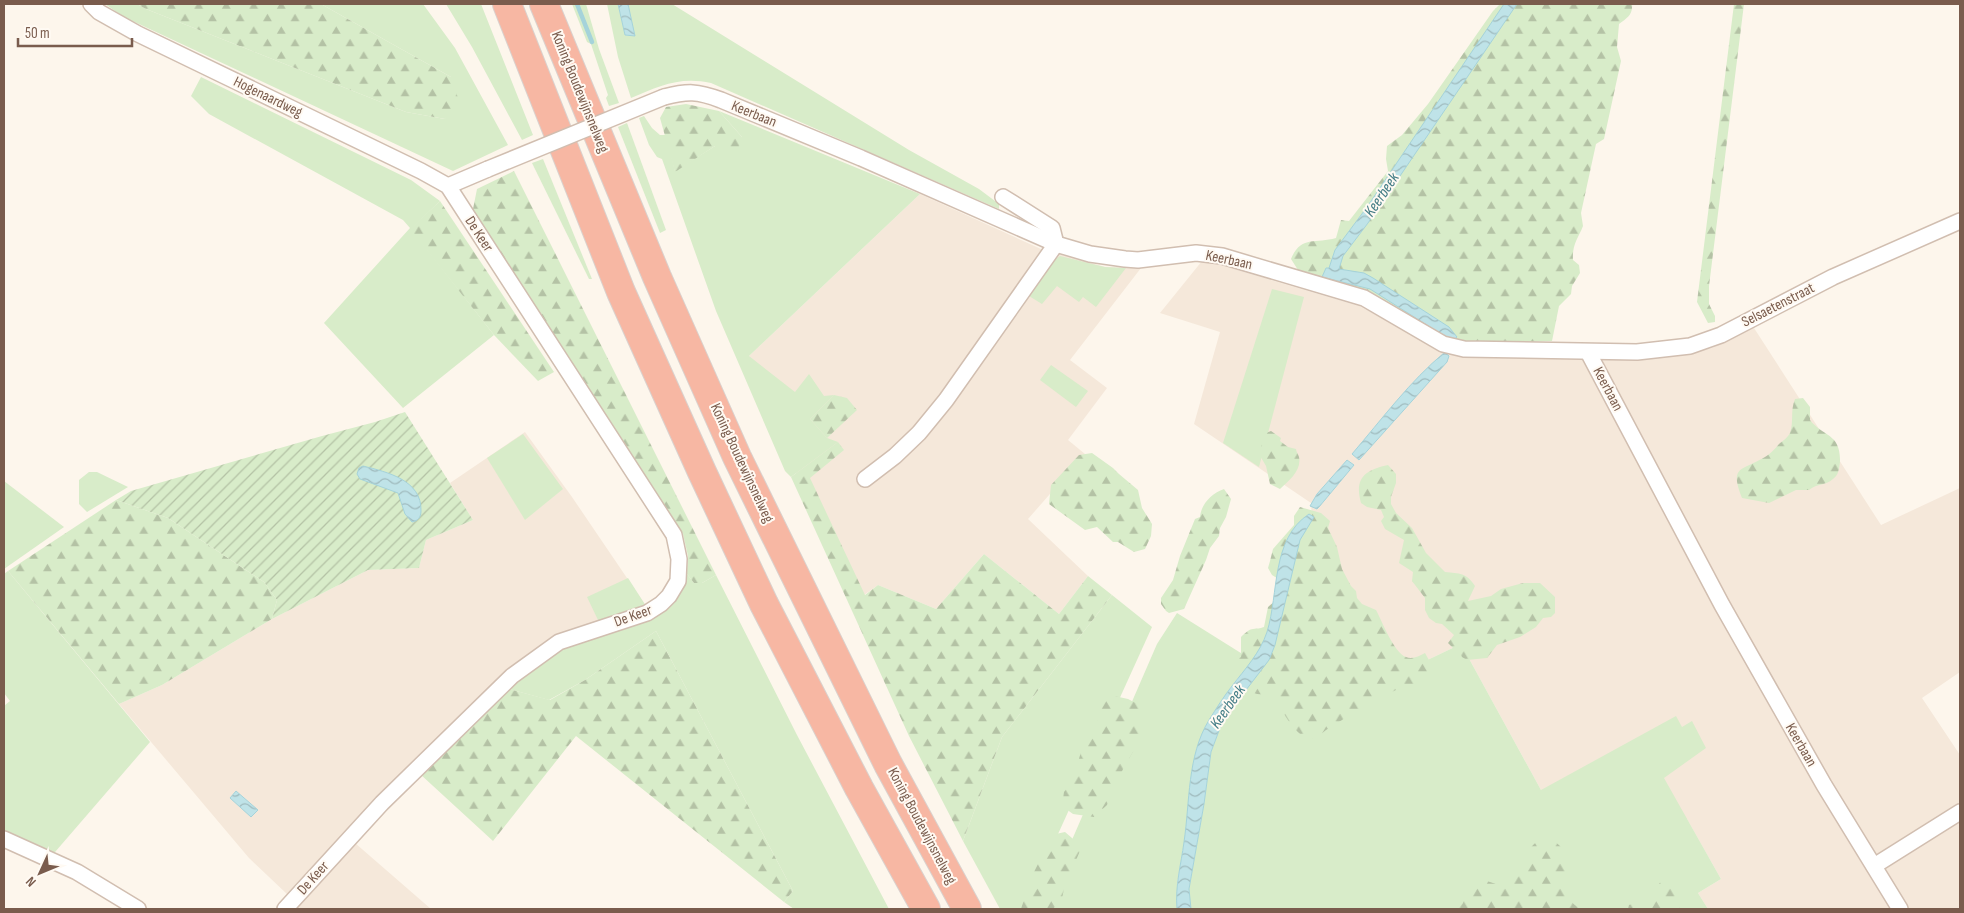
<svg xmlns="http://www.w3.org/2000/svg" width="1964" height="913" font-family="'Sofia Sans Condensed',sans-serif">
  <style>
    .residential { fill: #f5e8da }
    .grass { fill: #d8ecc9 }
    .forest { fill: url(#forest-firs) }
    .garden { fill: url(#garden-furrows) }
    .water { fill: url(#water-waves); stroke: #a5d3da }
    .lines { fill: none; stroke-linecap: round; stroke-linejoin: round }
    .stream { stroke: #a5d3da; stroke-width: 4.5 }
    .street-casing { stroke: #d1beb0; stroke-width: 18 }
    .highway-casing { stroke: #dad1cd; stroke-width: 30 }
    .street { stroke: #fff; stroke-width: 15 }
    .highway { stroke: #f7b7a3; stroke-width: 28 }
    .street-bridge-casing { stroke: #d1beb0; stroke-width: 18; stroke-linecap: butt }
    .street-bridge { stroke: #fff; stroke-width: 15 }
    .labels { text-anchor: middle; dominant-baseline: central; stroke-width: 4; stroke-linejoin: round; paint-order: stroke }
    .street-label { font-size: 15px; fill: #7a5c4d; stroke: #fffaf3 }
    .water-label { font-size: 16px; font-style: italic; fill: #437c86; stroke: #fffaf3 }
  </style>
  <defs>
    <pattern id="forest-firs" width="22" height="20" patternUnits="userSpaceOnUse" patternTransform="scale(1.25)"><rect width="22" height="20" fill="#d8ecc9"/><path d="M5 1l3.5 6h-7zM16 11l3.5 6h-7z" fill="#b4c2a5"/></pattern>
    <pattern id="garden-furrows" width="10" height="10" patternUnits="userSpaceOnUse" patternTransform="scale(1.25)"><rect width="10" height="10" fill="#d8ecc9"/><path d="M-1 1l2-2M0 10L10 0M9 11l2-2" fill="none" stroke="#b4c2a5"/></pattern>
    <pattern id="water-waves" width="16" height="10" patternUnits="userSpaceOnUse" patternTransform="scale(1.25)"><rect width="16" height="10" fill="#bfe3e8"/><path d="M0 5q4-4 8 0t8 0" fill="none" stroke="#a0bbbe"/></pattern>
  </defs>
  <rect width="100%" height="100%" fill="#fdf6ec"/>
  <g class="residential">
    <polygon points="920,194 1041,249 1105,267 1141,268 1070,360 1107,388 1068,440 1085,454 1028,519 1088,576 1059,614 984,554 936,609 878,585 850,605 749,356"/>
    <polygon points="1202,261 1217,264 1359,306 1445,351 1461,357 1612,358 1675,356 1712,348 1754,328 1881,525 1960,488 1960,672 1922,698 1960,755 1960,909 1708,909 1698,893 1721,879 1687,819 1541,790 1461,644 1396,675 1312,519 1311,503 1194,424 1220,332 1160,313"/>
    <polygon points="525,432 572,497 646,606 537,664 386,808 355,843 431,909 276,909 288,895 249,858 119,704 162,685 272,619 368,570 419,568 426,540 473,520 450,483"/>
  </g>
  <g class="grass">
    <polygon points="105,4 137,4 146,9 406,112 445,119 451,77 321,4 423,4 455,48 508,145 453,171 124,17"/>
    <polygon points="446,4 481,4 533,135 522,140 472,47"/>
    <polygon points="572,4 586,4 599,49 619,103 609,106 606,98 608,95 591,44 587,42"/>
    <path d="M607,4H618L625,35L634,36L628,4H672L909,150L979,189L999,204V209L711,83C680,76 659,86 631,98L618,57Z"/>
    <polygon points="201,77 411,180 440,201 411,229 494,335 403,408 324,323 410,228 403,220 209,114 191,96"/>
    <polygon points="719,111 920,194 749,356 795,392 809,374 824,396 834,395 810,419 827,438 838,442 791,477 785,471 716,311 662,159 657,157 649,145 639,118 644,116 652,128 660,135 666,135 675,171 715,146 742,137"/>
    <polygon points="627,123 666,230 660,233 618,127"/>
    <polygon points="543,159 592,279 589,279 532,163"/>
    <polygon points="1060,256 1105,267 1126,268 1096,307 1083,297 1079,302 1057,286 1042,304 1029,296 1053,261"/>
    <polygon points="1272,289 1304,297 1259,467 1223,443"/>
    <polygon points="1051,365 1088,391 1076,407 1040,380"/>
    <polygon points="523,434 563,489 525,520 487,458"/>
    <polygon points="89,472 97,472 128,487 87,512 79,504 79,480"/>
    <polygon points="4,481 64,527 4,569"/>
    <polygon points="8,571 150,742 49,859 4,839 4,706 10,701 4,693 4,574"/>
    <path d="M687,574L694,583H702L716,575L797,735L889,909H794L784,902L793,891L656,631L585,680L549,700L509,689L537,664L569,645L661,613C679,602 681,593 687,574Z"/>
    <polygon points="628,578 646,606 601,621 598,620 587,597"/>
    <polygon points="1112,595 1152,627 1024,909 1000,909 963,841 1002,737"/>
    <polygon points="1177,613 1252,660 1231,687 1208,722 1196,751 1184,843 1177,884 1177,909 1042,909 1157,644"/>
    <polygon points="1461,644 1541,790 1676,716 1682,727 1692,721 1706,748 1664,778 1721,879 1698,893 1708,909 1191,909 1189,889 1204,804 1211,752 1223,720 1266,665 1396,675"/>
  </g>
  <g class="forest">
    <polygon points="137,4 321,4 451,77 458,98 445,119 406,112 146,9"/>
    <path d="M1500,4H1632C1633,15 1627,18 1619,24L1617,47L1621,61L1604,139L1596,144L1581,213L1583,226C1578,239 1572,244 1573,260L1579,265L1580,273L1572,286L1571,294L1559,306L1552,341L1464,343L1452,341L1367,291L1298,270L1291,259C1301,235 1315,244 1336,238L1341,220L1349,221L1388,171L1386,159L1387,146L1402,135L1428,104L1493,11Z"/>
    <polygon points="1734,4 1744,4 1709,286 1709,304 1715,316 1715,322 1708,323 1697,302"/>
    <polygon points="686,104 719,111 742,137 738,151 715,146 675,172 660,118 666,107"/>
    <path d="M514,171L716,575L702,583H694L687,574L688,556L683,534C613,426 542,318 473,209L477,189Z"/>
    <polygon points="440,201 554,372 538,381 494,335 410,229"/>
    <polygon points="834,395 847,398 857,410 827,438 810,419"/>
    <path d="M1803,398L1810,407V420C1823,437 1841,433 1840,462C1839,468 1839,475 1833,479C1825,486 1818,483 1809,490H1796L1769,503L1742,498C1729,465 1742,471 1765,457C1770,454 1775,449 1779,444C1783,441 1788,437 1790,433C1794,422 1790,411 1795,399Z"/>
    <path d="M1271,431L1281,438L1280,441L1288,447L1296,449C1296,451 1298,454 1299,457C1302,470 1289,481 1280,489L1270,484L1266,466L1259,454L1263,440L1261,435Z"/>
    <polygon points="838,442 844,450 810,478 865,595 878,585 936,609 984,554 1059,614 1088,576 1112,595 1002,737 963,841 909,736 791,477"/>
    <polygon points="1092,453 1113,468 1119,474 1138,490 1142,508 1152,524 1151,536 1145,549 1134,552 1118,542 1113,542 1097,527 1085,530 1049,504 1051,485 1079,455"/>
    <path d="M1388,465L1396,474V483L1391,497V504L1396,513L1412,528L1426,553L1445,572C1460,574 1466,572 1475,586L1468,601L1491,596L1501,589L1523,583H1540L1555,597V613L1551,617L1543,618L1536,627L1520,637L1497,645L1487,658L1467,660L1462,657L1459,651H1456L1448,643L1454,635L1442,624L1436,623L1429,618L1425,610V598L1412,581L1413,572L1399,563L1404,540L1385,529L1381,521L1384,517L1381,510L1367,507L1361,503C1354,478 1365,470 1388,465Z"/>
    <path d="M1224,489L1231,499L1226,517L1220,528L1219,536L1210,548L1206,560L1184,609L1169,613L1166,611L1161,604V598L1173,580L1180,556L1195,519L1200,517C1201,504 1212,493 1224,489Z"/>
    <polygon points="116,500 168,518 264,582 277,600 272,619 162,685 119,704 8,571"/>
    <path d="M1300,507L1321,513L1330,521L1328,528L1337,547L1342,569L1351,586L1356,591L1357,598L1362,604L1376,610C1382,621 1394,653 1406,657C1412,660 1419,656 1425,653L1435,671L1434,676L1421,686L1398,689L1366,705L1326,730L1315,739C1311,739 1306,738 1303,736C1291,728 1280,709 1276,695C1268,693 1258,696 1252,692C1245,688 1233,669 1232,661L1241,657V637C1244,634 1249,629 1253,629C1258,628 1259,629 1264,627L1268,607L1275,601L1280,580L1272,575L1268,568L1270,561L1273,549L1294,525V516Z"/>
    <polygon points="656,631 793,891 784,902 576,736 493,841 420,774 509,689 550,700 585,680"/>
    <polygon points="1110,695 1128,699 1142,706 1139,741 1113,787 1107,805 1094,817 1073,814 1062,806 1064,792 1072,782 1084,742 1097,730 1097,711"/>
    <polygon points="1065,832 1079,844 1080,851 1065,885 1062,898 1053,909 1021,909 1030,880 1040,860 1043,844 1051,835"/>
    <path d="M1545,839C1585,845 1547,892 1581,909H1457L1463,903V894L1472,879L1484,880L1505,887C1509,883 1518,878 1520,874C1527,860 1526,843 1545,839Z"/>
    <polygon points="1664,878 1670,879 1676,894 1674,898 1679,906 1680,909 1628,909 1629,905 1653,897 1658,885"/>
  </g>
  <polygon class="garden" points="405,412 473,520 426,540 419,568 368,570 272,619 277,600 264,582 168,518 116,500 131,491 322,436 375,422"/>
  <g class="water">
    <polygon points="618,4 628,4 635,36 625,35"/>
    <polygon points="1504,4 1517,4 1368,223 1343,256 1339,269 1364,273 1373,278 1449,327 1457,337 1452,341 1370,289 1322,277 1326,268 1329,268 1335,250 1367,207"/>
    <path d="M1445,352L1449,356L1447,362L1359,460L1352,454C1382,419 1410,381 1445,352Z"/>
    <polygon points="1347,460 1354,465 1319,507 1317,509 1310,506 1317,494"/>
    <path d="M363,466C387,472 422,480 421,511C421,517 418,521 412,522L405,514L398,493L360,479L357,474L359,468Z"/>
    <path d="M1309,514L1314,517L1300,540L1275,645L1269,660L1223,720L1211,752L1204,804L1189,889L1191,909H1177C1175,885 1181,865 1184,842C1190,802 1187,756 1209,720C1216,709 1224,696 1232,686C1245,669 1260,653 1267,632C1279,593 1271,539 1309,514Z"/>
    <polygon points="236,791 258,810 251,817 230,798"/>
  </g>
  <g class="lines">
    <polyline class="stream" points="577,4 592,42"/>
    <g class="street-casing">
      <g id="street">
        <polyline points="91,4 99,12 138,34 421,171 448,186 674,535 679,559 678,581 669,596 661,604 647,613 559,642 512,676 382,803 285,909"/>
        <path d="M664,97C688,91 697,91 721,100L861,158L1056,244L1090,254L1125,259L1138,260L1196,253L1222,256L1364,298L1443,344L1464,349L1637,352L1690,346L1721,335L1833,277L1960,221"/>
        <polyline points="448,186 488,169"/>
        <polyline points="1003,197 1052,228 1056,244"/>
        <polyline points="1588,352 1722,605 1824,785 1900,909"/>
        <polyline points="865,479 895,456 919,433 946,400 1056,244"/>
        <polyline points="4,839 77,872 138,909"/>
        <polyline points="1874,866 1960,812"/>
      </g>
    </g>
    <g class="highway-casing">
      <g id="highway">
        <polyline points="507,4 621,292 702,472 764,604 859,788 926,909"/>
        <polyline points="544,4 657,277 737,457 888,764 967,909"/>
      </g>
    </g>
    <use href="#street" class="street"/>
    <use href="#highway" class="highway"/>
    <g class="street-bridge-casing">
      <polyline id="street-bridge" points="488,169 664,97"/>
    </g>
    <use href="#street-bridge" class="street-bridge"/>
  </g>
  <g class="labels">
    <g class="street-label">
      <text transform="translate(580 92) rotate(68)">Koning Boudewijnsnelweg</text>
      <text transform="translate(268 97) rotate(26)">Hogenaardweg</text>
      <text transform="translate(754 114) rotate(22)">Keerbaan</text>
      <text transform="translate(479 234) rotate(57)">De Keer</text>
      <text transform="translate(1229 260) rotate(12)">Keerbaan</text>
      <text transform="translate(1778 305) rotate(-27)">Selsaetenstraat</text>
      <text transform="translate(1608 389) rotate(62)">Keerbaan</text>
      <text transform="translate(742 463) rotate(65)">Koning Boudewijnsnelweg</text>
      <text transform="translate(633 616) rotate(-20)">De Keer</text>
      <text transform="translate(1801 745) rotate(60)">Keerbaan</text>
      <text transform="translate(922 826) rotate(62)">Koning Boudewijnsnelweg</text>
      <text transform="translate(313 878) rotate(-48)">De Keer</text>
    </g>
    <g class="water-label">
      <text transform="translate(1382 195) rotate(-56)">Keerbeek</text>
      <text transform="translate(1228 707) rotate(-55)">Keerbeek</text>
    </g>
  </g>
  <rect width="1964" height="913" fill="none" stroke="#7a5c4d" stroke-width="10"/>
  <g transform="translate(40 873) rotate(226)" stroke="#fffaf3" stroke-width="4" paint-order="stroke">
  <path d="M0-4L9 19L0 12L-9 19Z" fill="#7a5c4d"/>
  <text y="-8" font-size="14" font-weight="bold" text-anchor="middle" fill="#7a5c4d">N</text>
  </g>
  <path d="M18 38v8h114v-8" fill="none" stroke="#7a5c4d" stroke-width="2.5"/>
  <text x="25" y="38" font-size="15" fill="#7a5c4d" stroke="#fffaf3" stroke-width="4" paint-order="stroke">50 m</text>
</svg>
